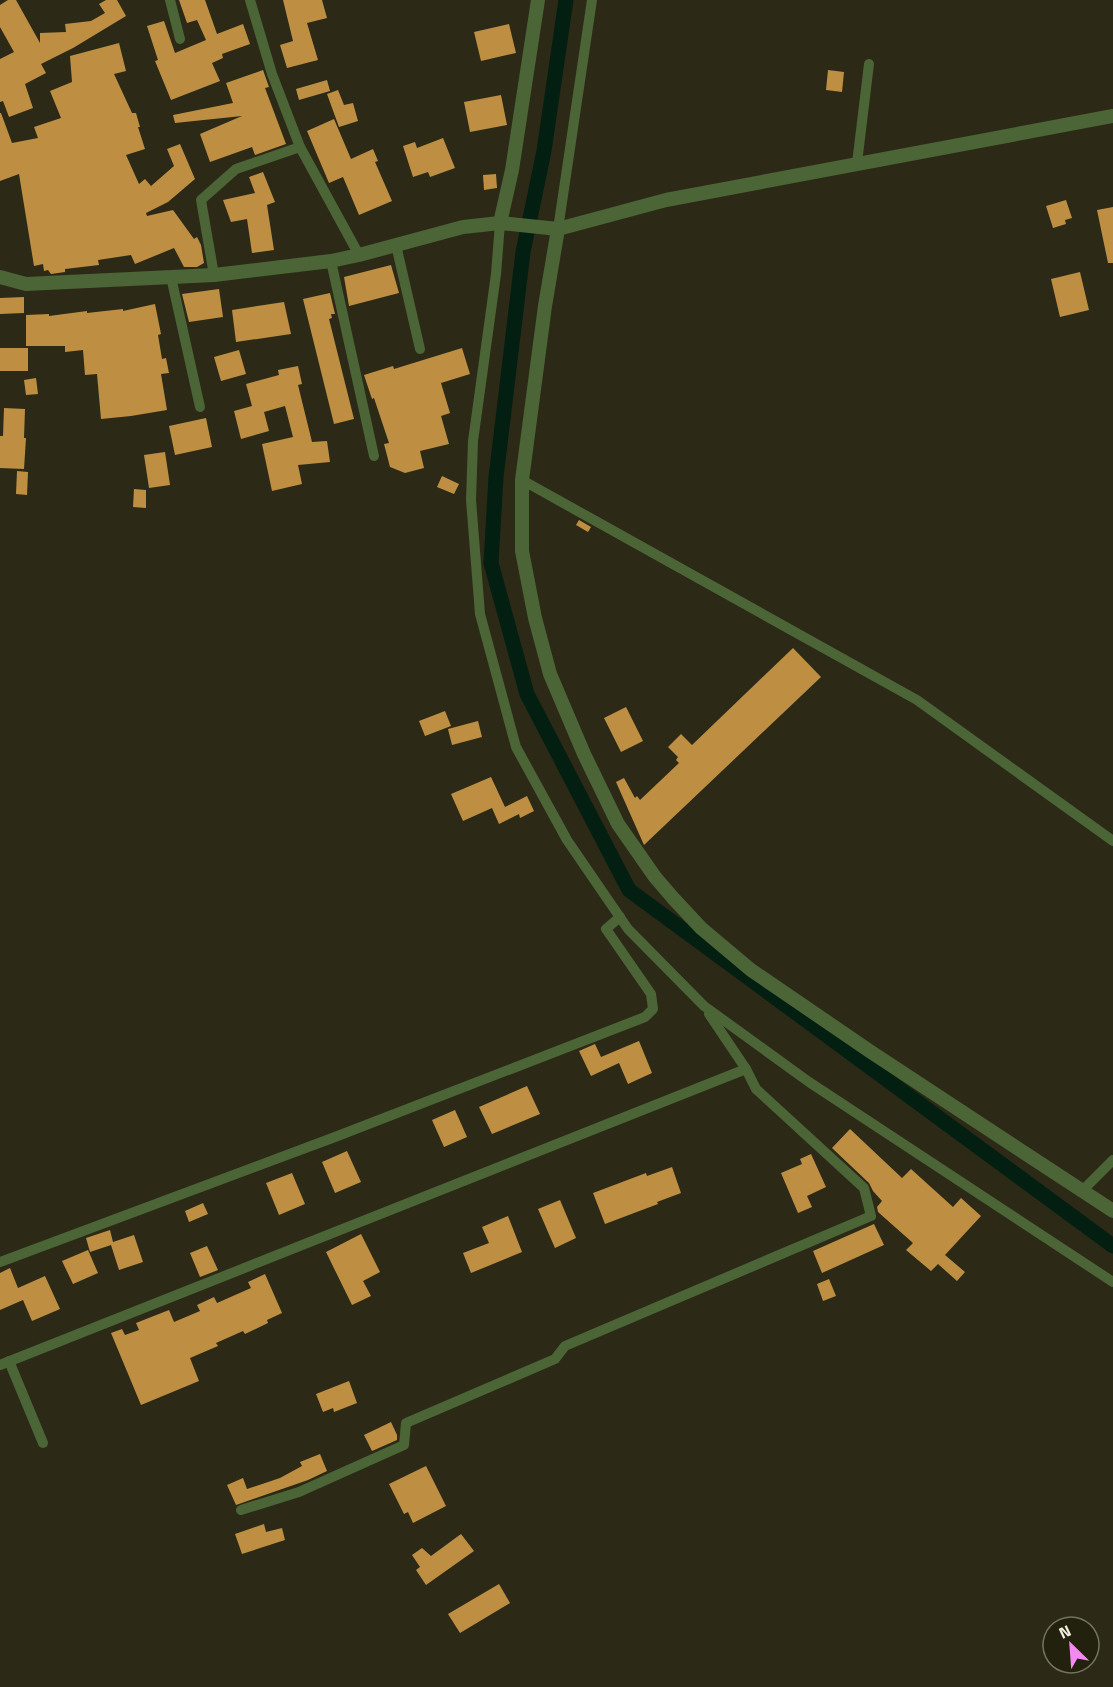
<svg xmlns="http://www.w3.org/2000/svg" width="1113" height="1687" font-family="'Titillium Web',sans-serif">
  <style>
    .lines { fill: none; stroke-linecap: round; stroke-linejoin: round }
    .canal { stroke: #031f12; stroke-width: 15 }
    .building { fill: #be8f42 }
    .minor { stroke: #4b6537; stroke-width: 10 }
    .tertiary { stroke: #4b6537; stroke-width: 14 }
  </style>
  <rect width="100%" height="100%" fill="#2c2a16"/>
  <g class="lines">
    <polyline class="canal" points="566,0 544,151 523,252 496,477 491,563 527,694 629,890 1113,1246"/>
  </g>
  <g class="building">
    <polygon points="8,0 16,0 40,43 40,33 66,32 65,24 91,21 105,13 99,4 106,0 117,0 126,16 73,48 41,64 46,73 25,84 33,108 9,117 3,101 0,102 0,59 14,52 0,27 0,5"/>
    <polygon points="179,0 205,0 217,34 243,24 250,44 222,54 223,58 212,63 220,81 171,100 155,61 158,60 147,26 164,21 175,53 206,40 197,20 187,23"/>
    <polygon points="283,0 322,0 327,18 307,23 318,60 287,68 280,45 293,41"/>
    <polygon points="509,24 516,53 481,61 474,32"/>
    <polygon points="119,43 126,71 114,74 132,113 136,113 140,127 138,127 145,149 126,155 139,184 145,179 151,186 174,166 167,149 180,144 195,179 168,202 146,213 147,216 173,210 194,239 197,237 201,245 204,263 197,267 184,267 174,248 135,264 131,255 98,260 99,265 65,269 65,272 51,274 48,270 44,271 43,264 34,266 19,174 0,181 0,113 1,113 12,143 38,138 34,127 61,118 50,91 72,82 70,56"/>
    <polygon points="263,70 269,87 265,88 286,144 255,155 252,147 210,162 200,134 242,116 175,123 173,115 233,103 226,83"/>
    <polygon points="828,70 844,72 842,92 826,90"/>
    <polygon points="327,80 330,91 299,100 296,89"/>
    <polygon points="338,90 344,105 353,103 358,121 339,127 327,94"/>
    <polygon points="501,95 507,125 470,132 464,102"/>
    <polygon points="334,119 351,159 373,149 378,161 375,162 392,201 359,215 343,177 329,183 307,131"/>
    <polygon points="443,138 455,168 430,177 428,172 413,177 403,146 415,142 417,148"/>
    <polygon points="263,172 275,202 267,205 274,250 252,253 247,219 231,222 223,200 255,193 249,177"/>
    <polygon points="496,174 497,188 484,190 483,175"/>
    <polygon points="1066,200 1072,218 1065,220 1066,224 1053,228 1046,206"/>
    <polygon points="1113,207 1113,263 1108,263 1097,210"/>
    <polygon points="391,265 399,293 349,306 344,277"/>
    <polygon points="1080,272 1089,310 1060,317 1051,279"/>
    <polygon points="219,289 223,317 189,322 182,294"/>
    <polygon points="330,293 335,314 331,314 332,318 329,319 354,419 334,424 303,299"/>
    <polygon points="24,297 24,313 0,314 0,298"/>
    <polygon points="284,302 291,334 236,342 232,310"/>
    <polygon points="155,304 161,334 158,335 162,359 166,358 169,373 161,374 167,410 131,416 101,419 97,374 85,375 83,350 65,352 65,346 26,346 26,315 49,314 49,316 87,311 87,313 123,309 123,311"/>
    <rect x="0" y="348" width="28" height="23"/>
    <polygon points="462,348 470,374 441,383 450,413 441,416 449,444 420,451 424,468 405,473 390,467 384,444 389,443 374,398 372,399 364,375 393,366 394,369"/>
    <polygon points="239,350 246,374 221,381 214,357"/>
    <polygon points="298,366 302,384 298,385 312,442 327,441 330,462 298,465 302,484 272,491 262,444 293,437 285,406 264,412 269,431 241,439 234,411 252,406 246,384 279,375 278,370"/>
    <polygon points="36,378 38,394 26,395 24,380"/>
    <polygon points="4,408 25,409 24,438 26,438 24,469 0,468 0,436 3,436"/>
    <polygon points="206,418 212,447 175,455 169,426"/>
    <polygon points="165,452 170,485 149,488 144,455"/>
    <polygon points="17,471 28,472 27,495 16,494"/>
    <polygon points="442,476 459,484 454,494 437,487"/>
    <polygon points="134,489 146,490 146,508 133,507"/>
    <polygon points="579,520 591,527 588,532 576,525"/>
    <polygon points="793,648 821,677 644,845 616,782 624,778 635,798 637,796 640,800 679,763 676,760 678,757 668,747 681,734 692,745"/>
    <polygon points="626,707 643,741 621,752 604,718"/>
    <polygon points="445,711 451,726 425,736 419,721"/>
    <polygon points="478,721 482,737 452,745 448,729"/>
    <polygon points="491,777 505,807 527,796 534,811 520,818 519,814 499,824 492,808 463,821 451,794"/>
    <polygon points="639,1041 652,1073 628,1084 619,1063 591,1076 579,1051 595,1044 601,1057"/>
    <polygon points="527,1086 540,1114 492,1134 479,1107"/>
    <polygon points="455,1110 467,1137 444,1147 432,1120"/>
    <polygon points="850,1129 902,1178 911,1169 953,1207 961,1198 981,1216 945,1255 965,1272 957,1281 938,1264 931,1271 906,1250 913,1243 878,1212 877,1207 882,1201 873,1191 869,1183 832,1148"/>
    <polygon points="347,1151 361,1182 335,1193 322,1162"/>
    <polygon points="811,1154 826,1187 807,1196 812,1207 798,1213 781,1173 802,1164 800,1159"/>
    <polygon points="672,1167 681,1193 657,1202 658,1204 605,1224 593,1193 646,1173 647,1176"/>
    <polygon points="292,1173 305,1204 279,1215 266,1183"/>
    <polygon points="560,1200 576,1238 555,1248 538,1209"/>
    <polygon points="203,1203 208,1214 189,1222 185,1211"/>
    <polygon points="508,1216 522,1252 471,1273 463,1253 489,1243 482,1227"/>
    <polygon points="874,1224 884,1245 822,1273 813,1251"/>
    <polygon points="110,1230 113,1242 134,1235 143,1262 119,1270 111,1245 90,1252 86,1238"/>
    <polygon points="361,1234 380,1272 363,1281 371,1296 352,1305 326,1252"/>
    <polygon points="207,1246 218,1270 200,1277 190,1253"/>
    <polygon points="88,1250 98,1273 73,1284 62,1261"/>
    <polygon points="10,1268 18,1288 45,1276 60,1309 32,1321 23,1300 0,1310 0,1273"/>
    <polygon points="265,1274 282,1313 267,1320 268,1323 245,1334 243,1331 216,1343 218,1346 190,1358 199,1381 141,1405 111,1333 122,1329 125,1335 139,1330 136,1323 169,1310 174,1322 200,1311 197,1305 214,1297 217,1303 251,1288 248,1282"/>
    <polygon points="829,1279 836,1296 823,1301 817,1284"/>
    <polygon points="349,1381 357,1403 334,1412 333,1408 323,1412 316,1394"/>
    <polygon points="391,1422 397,1435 397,1440 372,1451 364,1435"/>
    <polygon points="320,1454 327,1471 308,1480 236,1505 227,1485 243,1478 247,1489 280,1478 302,1466 300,1462"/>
    <polygon points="426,1466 446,1506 413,1523 408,1512 404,1514 389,1484"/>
    <polygon points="264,1524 266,1532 282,1528 285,1540 242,1554 235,1534"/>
    <polygon points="461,1534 474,1551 426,1585 416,1570 420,1567 412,1555 422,1548 431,1556"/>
    <polygon points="499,1584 510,1603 460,1633 448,1614"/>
  </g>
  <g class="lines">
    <g class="minor">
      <polyline points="170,0 180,39"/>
      <polyline points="250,0 272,74 300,147 359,255"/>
      <polyline points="857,163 869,64"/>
      <polyline points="500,223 496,274 473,441 471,500 480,614 516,747 567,840 628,929 704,1006 809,1082 1113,1282"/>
      <polyline points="558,229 592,0"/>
      <polyline points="396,245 420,349"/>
      <polyline points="331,261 374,456"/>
      <polyline points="214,275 201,200 236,169 300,147"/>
      <polyline points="171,277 200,407"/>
      <polyline points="522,480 917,700 1113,841"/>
      <polyline points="1082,1191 1113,1160"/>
      <polyline points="0,1262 335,1137 645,1017 653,1009 651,994 606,929 620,917"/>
      <polyline points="9,1361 43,1443"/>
      <polyline points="0,1365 746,1069"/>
      <polyline points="241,1510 299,1492 404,1445 406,1423 555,1359 565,1346 871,1216 864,1188 756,1089 746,1069 709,1014"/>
    </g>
    <g class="tertiary">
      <polyline points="500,223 512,170 538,0"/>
      <polyline points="558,229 545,306 522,480 522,551 535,618 550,674 584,754 618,824 655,877 673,898 701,928 751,970 871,1052 1113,1211"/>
      <polyline points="0,277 26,284 214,275 331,261 359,255 463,227 500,223 558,229 666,200 1113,116"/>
    </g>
  </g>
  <g transform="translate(1071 1645) rotate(335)"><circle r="28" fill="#22210d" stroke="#747362" stroke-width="1.5"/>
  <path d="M0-4.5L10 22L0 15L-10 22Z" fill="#f38af2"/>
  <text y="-9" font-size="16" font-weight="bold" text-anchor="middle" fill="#eeede1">N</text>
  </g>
</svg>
